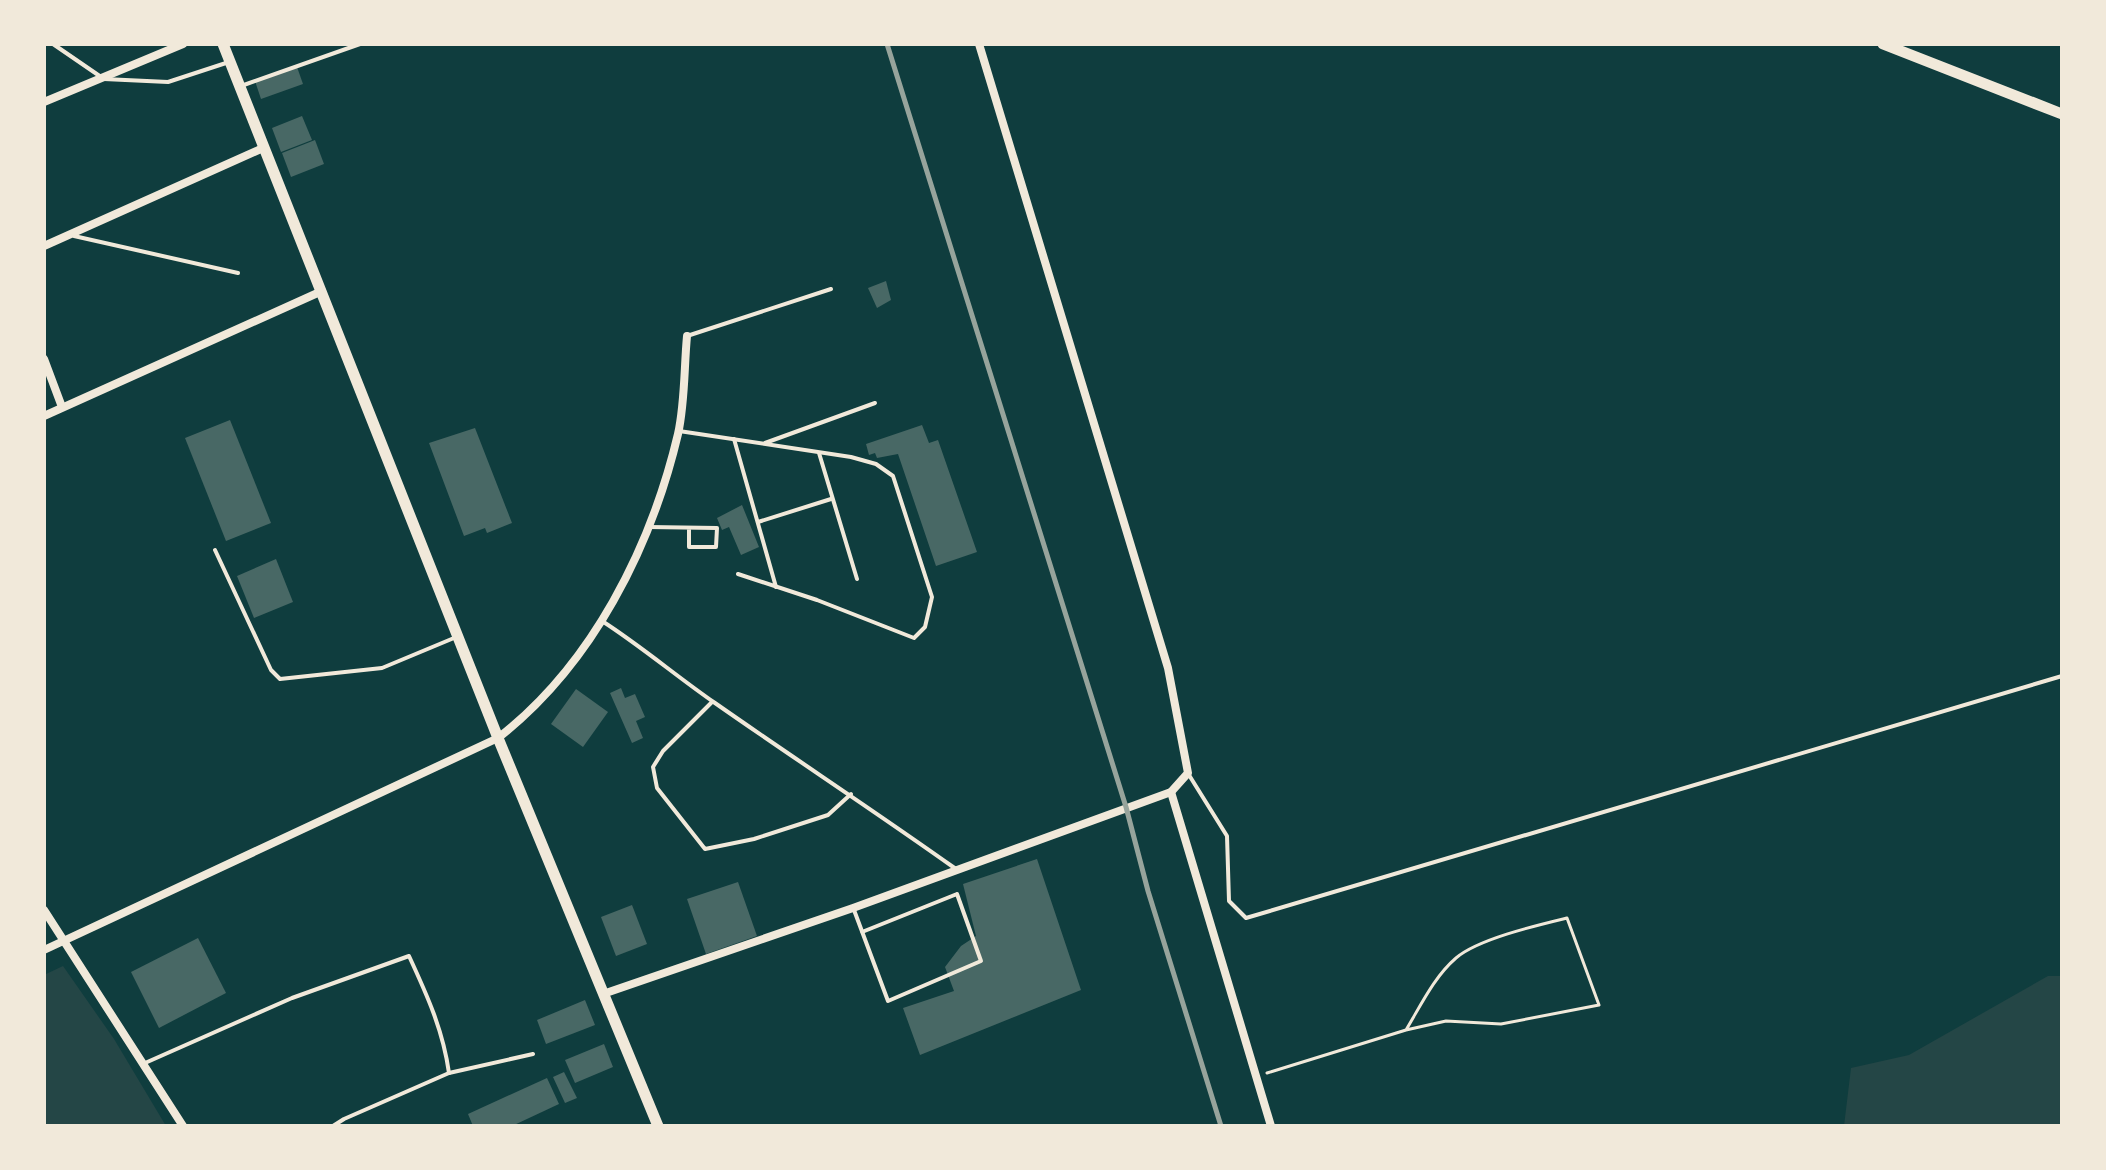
<svg xmlns="http://www.w3.org/2000/svg" width="2106" height="1170" font-family="Barlow,sans-serif">
  <style>
    .green { fill: #244646 }
    .building { fill: #486865 }
    .lines { fill: none; stroke-linecap: round; stroke-linejoin: round }
    .path { stroke: #f1e9da; stroke-width: 3 }
    .service { stroke: #f1e9da; stroke-width: 4 }
    .minor { stroke: #f1e9da; stroke-width: 8 }
    .tertiary { stroke: #f1e9da; stroke-width: 11 }
    .rail { stroke: #97a49c; stroke-width: 5 }
  </style>
  <rect width="100%" height="100%" fill="#0f3d3e"/>
  <g class="green">
    <polygon points="63,966 114,1039 166,1126 44,1126 44,975"/>
    <polygon points="2048,976 2062,976 2062,1126 1844,1126 1851,1068 1909,1055"/>
  </g>
  <g class="building">
    <polygon points="297,67 303,84 261,99 255,81"/>
    <polygon points="302,116 312,140 281,152 272,128"/>
    <polygon points="315,140 324,164 291,177 282,153"/>
    <polygon points="886,281 891,300 877,308 868,288"/>
    <polygon points="230,420 271,523 226,541 185,438"/>
    <polygon points="922,425 929,443 938,440 977,552 936,566 898,454 877,458 875,453 869,455 866,444"/>
    <polygon points="475,428 512,523 487,533 485,528 464,536 429,443"/>
    <polygon points="742,505 759,547 741,555 729,527 722,530 717,518"/>
    <polygon points="276,559 293,602 254,618 237,576"/>
    <polygon points="621,688 625,698 635,694 645,717 636,721 643,738 632,743 610,693"/>
    <polygon points="576,689 608,712 583,747 551,724"/>
    <polygon points="1037,859 1081,990 920,1055 903,1008 954,991 945,967 961,946 976,936 963,884"/>
    <polygon points="738,882 757,936 706,954 687,899"/>
    <polygon points="632,905 647,944 616,956 601,917"/>
    <polygon points="198,938 226,993 159,1028 131,972"/>
    <polygon points="585,1000 595,1025 546,1044 537,1020"/>
    <polygon points="604,1044 613,1067 575,1083 565,1060"/>
    <polygon points="564,1072 577,1098 565,1103 553,1077"/>
    <polygon points="547,1078 559,1104 512,1126 473,1126 468,1114"/>
  </g>
  <g class="lines">
    <path class="path" d="M1267,1073L1406,1030C1421,1005 1434,977 1456,958C1478,939 1538,925 1567,918L1599,1005L1501,1024L1446,1021L1406,1030"/>
    <g class="service">
      <polyline points="53,44 104,79 168,82 229,62"/>
      <polyline points="241,86 360,44"/>
      <polyline points="74,236 238,273"/>
      <polyline points="687,336 831,289"/>
      <polyline points="679,431 851,457 876,464 893,476 932,597 925,627 914,638 817,600 738,574"/>
      <polyline points="734,439 776,587"/>
      <polyline points="765,443 875,403"/>
      <polyline points="819,453 857,579"/>
      <polyline points="758,522 831,499"/>
      <polyline points="649,527 717,528 716,547 689,547 689,528"/>
      <polyline points="215,550 271,670 280,679 382,668 454,638"/>
      <path d="M602,621C641,646 676,676 715,703C795,759 876,812 956,869"/>
      <polyline points="712,702 663,751 653,767 657,788 705,849 754,839 828,815 851,794"/>
      <polyline points="1189,775 1227,836 1229,901 1246,918 2062,676"/>
      <polyline points="854,910 888,1001 981,961 957,894 862,932"/>
      <path d="M145,1063L292,998L409,956C427,995 443,1030 449,1073"/>
      <polyline points="333,1126 344,1119 449,1073 533,1054"/>
    </g>
    <g class="minor">
      <polyline points="44,102 183,44"/>
      <polyline points="44,246 263,148"/>
      <polyline points="44,359 62,407"/>
      <polyline points="44,416 322,291"/>
      <polyline points="1171,792 1271,1126"/>
      <polyline points="44,910 183,1126"/>
      <path d="M44,950L498,738C592,665 651,548 678,434C685,403 684,368 687,336"/>
      <polyline points="603,994 853,908 1171,792 1188,773 1168,668 979,44"/>
    </g>
    <g class="tertiary">
      <polyline points="223,44 498,738 658,1126"/>
      <polyline points="1883,44 2062,114"/>
    </g>
    <polyline class="rail" points="887,44 1126,807 1148,891 1221,1126"/>
  </g>
  <rect width="2106" height="1170" fill="none" stroke="#f1e9da" stroke-width="92"/>
</svg>
